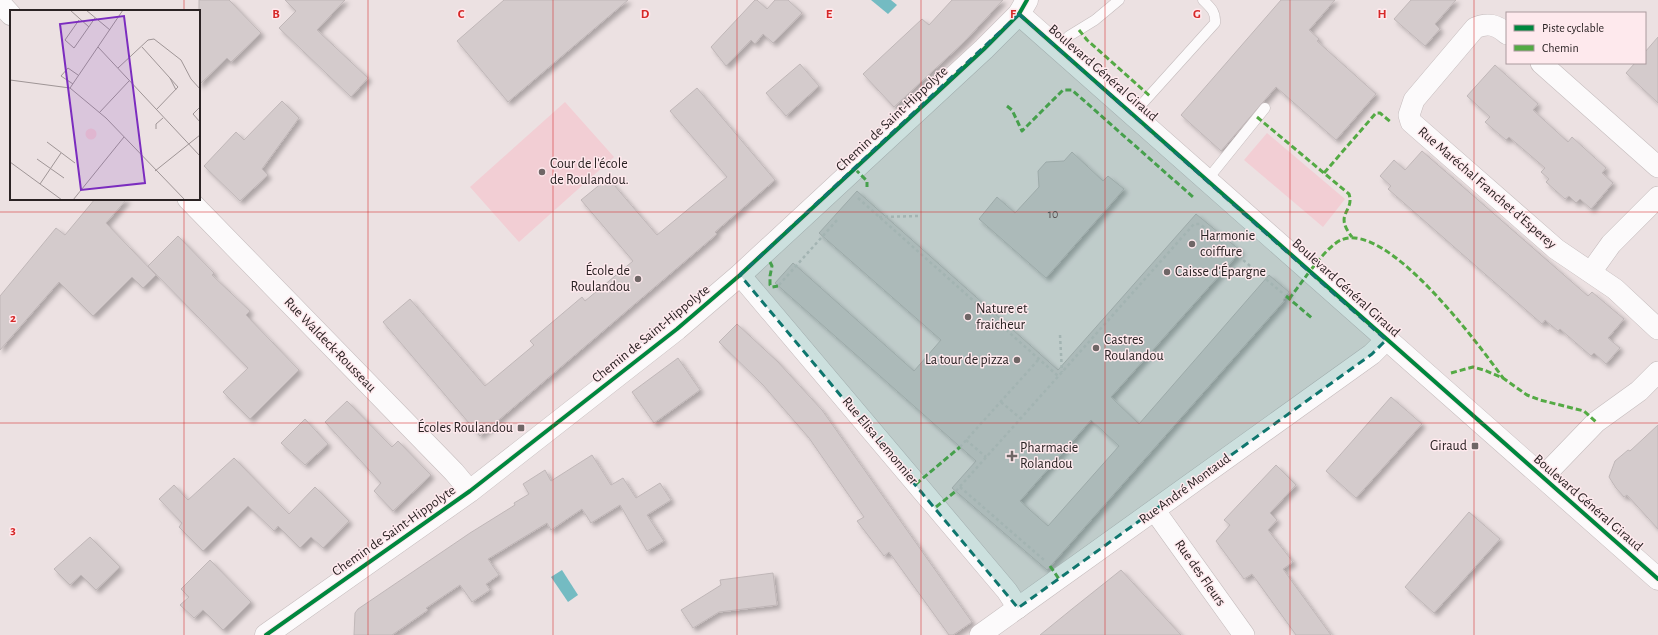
<svg xmlns="http://www.w3.org/2000/svg" width="1658" height="635" font-family="'Alegreya Sans',sans-serif">
  <style>
    .green { fill: #f2ced4 }
    .water { fill: #74bbc2 }
    .building { fill: #d4cbcc; stroke: #c0b7b8; fill-rule: evenodd; filter: url(#shadow) }
    .lines { fill: none; stroke-linecap: round; stroke-linejoin: round }
    .service-casing { stroke: #c5bcbd; stroke-width: 11 }
    .minor-casing { stroke: #c5bcbd; stroke-width: 22 }
    .tertiary-casing { stroke: #c5bcbd; stroke-width: 23 }
    .path { stroke: #c8c3c4; stroke-width: 2.5; stroke-dasharray: 3 3; stroke-linecap: butt }
    .service { stroke: #fcfafb; stroke-width: 10 }
    .minor { stroke: #fcfafb; stroke-width: 21 }
    .tertiary { stroke: #fcfafb; stroke-width: 22 }
    .quiet { stroke: #54aa44; stroke-width: 3; stroke-dasharray: 6 3; stroke-linecap: butt }
    .cycleway-casing { stroke: #fee9ed; stroke-width: 6 }
    .cycleway { stroke: #00873e; stroke-width: 4 }
    .marked { fill: #0f766e; fill-opacity: 0.2; stroke: #0f766e; stroke-width: 3; stroke-dasharray: 8 5; stroke-linejoin: round }
    .grid { fill: none; stroke: #d62828; stroke-width: 1; stroke-opacity: 0.55 }
    .poi-dot { fill: #6f6666; stroke: #fee9ed; stroke-width: 1.5 }
    .labels { text-anchor: middle; dominant-baseline: central; stroke-width: 3; stroke-linejoin: round; paint-order: stroke }
    .number-label { font-size: 12px; fill: #574f50 }
    .street-label { font-size: 14px; fill: #2b2324; stroke: #fee9ed }
    .poi-label { font-size: 14px; fill: #2b2324; stroke: #fee9ed; text-anchor: start }
    .inset-road { fill: none; stroke: #9f9596; stroke-width: 1 }
    .view { fill: #7b2cbf; fill-opacity: 0.15; stroke: #7b2cbf; stroke-width: 2 }
    .inset-edge { fill: none; stroke: #2b2324; stroke-width: 2 }
    .grid-label { font-size: 13px; text-anchor: middle; font-weight: bold; fill: #d62828; stroke: #fee9ed; stroke-width: 3; stroke-linejoin: round; paint-order: stroke }
  </style>
  <defs>
    <filter id="shadow"><feDropShadow dx="3.5" dy="3.5" stdDeviation="2" flood-color="#0004"/></filter>
  </defs>
  <rect width="100%" height="100%" fill="#ece1e2"/>
  <g class="green">
    <polygon points="565,102 614,157 519,242 470,187"/>
    <polygon points="1267,133 1345,199 1323,227 1244,160"/>
  </g>
  <g class="water">
    <polygon points="871,0 891,0 897,5 888,14"/>
    <polygon points="562,570 578,595 568,602 551,577"/>
  </g>
  <g class="building">
    <polygon points="199,0 229,0 261,33 231,62 227,58 199,85"/>
    <polygon points="285,0 345,0 317,30 368,78 351,97 279,28 296,11"/>
    <polygon points="504,0 628,0 508,102 457,41"/>
    <polygon points="755,0 757,0 767,9 775,0 788,0 802,13 773,43 763,34 755,44 751,40 726,66 711,47"/>
    <polygon points="952,0 1003,0 964,42 894,107 863,74 922,19 929,25"/>
    <polygon points="1281,0 1335,0 1309,30 1319,39 1317,41 1376,94 1336,140 1276,87 1221,151 1181,115"/>
    <polygon points="1411,0 1456,0 1435,24 1440,29 1425,46 1394,19"/>
    <polygon points="1658,37 1658,103 1626,73 1635,63 1645,63 1645,52"/>
    <polygon points="800,64 819,86 786,116 766,93"/>
    <polygon points="1495,65 1538,104 1533,110 1568,142 1572,137 1606,168 1602,173 1613,183 1591,209 1580,199 1576,203 1569,196 1565,199 1546,182 1549,179 1541,172 1545,168 1509,137 1506,140 1485,122 1490,117 1467,96"/>
    <polygon points="697,88 775,180 715,232 717,234 480,436 383,322 410,299 485,386 534,345 530,341 582,297 585,301 633,261 581,200 608,178 657,235 727,177 670,111"/>
    <polygon points="282,101 299,118 262,169 268,175 240,201 204,166 236,132 244,140"/>
    <polygon points="1422,151 1588,296 1592,292 1624,319 1608,338 1620,348 1606,364 1594,353 1591,356 1560,329 1558,331 1545,320 1542,324 1388,189 1391,186 1380,176 1394,160 1405,170"/>
    <polygon points="1072,152 1103,181 1108,176 1124,189 1046,278 979,219 997,197 1015,213 1039,187 1038,171 1046,162 1064,161"/>
    <path d="M857,191L1058,370L1196,214L1241,251L1111,397L1139,424L1269,275L1289,292L1283,300L1284,301L1047,570L952,488L976,461L775,283L793,263L914,371L941,340L819,233ZM1091,420L1119,446L1048,526L1020,501Z"/>
    <polygon points="95,199 127,199 106,223 156,275 143,288 132,277 93,316 59,282 0,350 0,296 56,228 65,235"/>
    <polygon points="178,236 214,273 212,275 250,311 246,315 299,370 250,419 223,392 248,368 148,266"/>
    <polygon points="737,324 778,362 822,410 972,622 953,635 949,635 889,552 884,556 857,521 864,517 809,438 763,385 719,342"/>
    <polygon points="678,358 700,390 654,423 632,392"/>
    <polygon points="1391,397 1422,424 1356,498 1326,471"/>
    <polygon points="347,401 392,447 398,441 431,475 393,511 374,491 381,483 325,422"/>
    <polygon points="305,419 328,444 305,465 281,443"/>
    <polygon points="1658,425 1658,529 1627,495 1624,497 1616,488 1609,477 1615,461 1628,450 1630,451"/>
    <polygon points="592,455 611,485 623,478 636,498 660,483 671,500 647,515 664,541 647,551 620,505 591,523 582,509 551,530 547,523 488,559 499,575 486,584 490,590 472,602 460,585 426,608 428,610 392,635 354,635 355,613 358,609 470,533 515,505 514,503 529,494 523,484 545,470 551,481"/>
    <polygon points="234,458 289,514 315,487 349,521 323,548 311,537 300,548 278,526 274,531 248,506 203,551 179,527 182,523 159,499 174,485 188,500"/>
    <polygon points="1276,465 1296,485 1270,513 1277,520 1268,530 1293,562 1283,569 1331,635 1296,635 1252,574 1244,579 1216,541 1230,525 1224,520"/>
    <polygon points="1469,512 1500,539 1434,613 1405,587"/>
    <polygon points="90,537 120,567 96,590 81,575 70,585 54,569"/>
    <polygon points="210,560 251,602 223,630 203,610 194,618 180,605 189,597 181,589"/>
    <polygon points="1121,570 1181,635 1040,635 1072,609"/>
    <polygon points="773,573 777,605 719,612 693,628 681,610 721,585 720,580"/>
  </g>
  <g class="lines">
    <g class="service-casing">
      <g id="service">
        <polyline points="1058,48 1069,36 1095,20 1119,0"/>
        <path d="M1133,114L1215,23C1216,12 1211,8 1203,0"/>
        <polyline points="1207,180 1265,108"/>
      </g>
    </g>
    <g class="minor-casing">
      <g id="minor">
        <polyline points="0,3 11,15"/>
        <path d="M1507,34C1497,25 1488,22 1475,28L1414,100L1409,115L1411,122L1556,249L1615,289L1658,329"/>
        <polyline points="1541,63 1658,167"/>
        <polyline points="188,199 454,472 470,491"/>
        <polyline points="1591,272 1611,244 1658,197"/>
        <polyline points="740,275 1007,591 1018,608"/>
        <polyline points="1543,477 1596,422 1639,391 1658,372"/>
        <polyline points="1155,511 1244,635"/>
        <polyline points="980,635 1372,354 1386,340"/>
      </g>
    </g>
    <g class="tertiary-casing">
      <g id="tertiary">
        <polyline points="1019,14 1658,579"/>
        <polyline points="266,635 470,491 677,329 740,275 984,49 1019,14 1027,0"/>
      </g>
    </g>
    <g class="path">
      <polyline points="858,198 1058,376"/>
      <polyline points="879,217 920,216"/>
      <polyline points="779,285 838,219"/>
      <polyline points="1060,335 1062,372"/>
      <polyline points="1001,402 1020,418"/>
      <polyline points="966,440 986,457"/>
      <polyline points="960,447 1039,359"/>
      <polyline points="960,487 1044,560"/>
      <polyline points="956,491 1194,224 1200,224 1286,296"/>
    </g>
    <use href="#service" class="service"/>
    <use href="#minor" class="minor"/>
    <use href="#tertiary" class="tertiary"/>
    <g class="quiet">
      <polyline points="1079,30 1087,40 1150,96"/>
      <polyline points="1007,106 1012,110 1022,131 1063,90 1072,90 1193,197"/>
      <path d="M1257,117L1349,194C1355,212 1333,213 1352,237"/>
      <polyline points="855,169 867,181 867,187"/>
      <polyline points="1324,173 1376,113 1380,113 1392,123"/>
      <polyline points="770,262 772,266 770,276 770,285 772,287 778,286"/>
      <polyline points="1286,296 1313,319"/>
      <path d="M1289,299C1301,284 1325,247 1341,240C1387,220 1479,345 1503,378"/>
      <polyline points="1451,373 1473,367 1484,370 1503,378 1527,395 1540,400 1584,411 1596,422"/>
      <polyline points="916,484 960,447"/>
      <polyline points="936,507 956,491"/>
      <polyline points="1050,566 1059,579"/>
    </g>
    <g class="cycleway-casing">
      <g id="cycleway">
        <polyline points="1019,14 1658,579"/>
        <polyline points="266,635 470,491 677,329 740,275 984,49 1019,14 1027,0"/>
      </g>
    </g>
    <use href="#cycleway" class="cycleway"/>
  </g>
  <path class="marked" d="M1019,14L1386,340L1372,354L1018,608L740,275Z"/>
  <path class="grid" d="M184,0V11M368,0V635M553,0V635M737,0V635M921,0V635M1105,0V635M1290,0V635M1474,0V635M184,199V635M0,212H1658M0,423H1658"/>
  <g class="poi-dot">
    <circle cx="542" cy="172" r="4"/>
    <circle cx="1192" cy="244" r="4"/>
    <circle cx="1167" cy="272" r="4"/>
    <circle cx="638" cy="279" r="4"/>
    <circle cx="968" cy="317" r="4"/>
    <circle cx="1096" cy="348" r="4"/>
    <circle cx="1017" cy="360" r="4"/>
    <rect x="517" y="424" width="8" height="8" rx="2"/>
    <rect x="1471" y="442" width="8" height="8" rx="2"/>
    <path d="M1010 450h4v4h4v4h-4v4h-4v-4h-4v-4h4z"/>
  </g>
  <g class="labels">
    <g class="number-label">
      <text x="1053" y="214">10</text>
    </g>
    <g class="street-label">
      <text transform="translate(1103 73) rotate(41)">Boulevard Général Giraud</text>
      <text transform="translate(892 119) rotate(-43)">Chemin de Saint-Hippolyte</text>
      <text transform="translate(1487 188) rotate(41)">Rue Maréchal Franchet d'Esperey</text>
      <text transform="translate(1346 288) rotate(42)">Boulevard Général Giraud</text>
      <text transform="translate(651 334) rotate(-39)">Chemin de Saint-Hippolyte</text>
      <text transform="translate(330 345) rotate(46)">Rue Waldeck-Rousseau</text>
      <text transform="translate(880 441) rotate(50)">Rue Elisa Lemonnier</text>
      <text transform="translate(1185 489) rotate(-36)">Rue André Montaud</text>
      <text transform="translate(1588 503) rotate(41)">Boulevard Général Giraud</text>
      <text transform="translate(394 531) rotate(-35)">Chemin de Saint-Hippolyte</text>
      <text transform="translate(1200 573) rotate(55)">Rue des Fleurs</text>
    </g>
    <g class="poi-label">
      <text x="550" y="164">Cour de l'école<tspan x="550" dy="16">de Roulandou.</tspan></text>
      <text x="1200" y="236">Harmonie<tspan x="1200" dy="16">coiffure</tspan></text>
      <text x="630" y="271" text-anchor="end">École de<tspan x="630" dy="16">Roulandou</tspan></text>
      <text x="1175" y="272">Caisse d'Épargne</text>
      <text x="976" y="309">Nature et<tspan x="976" dy="16">fraicheur</tspan></text>
      <text x="1104" y="340">Castres<tspan x="1104" dy="16">Roulandou</tspan></text>
      <text x="1009" y="360" text-anchor="end">La tour de pizza</text>
      <text x="513" y="428" text-anchor="end">Écoles Roulandou</text>
      <text x="1467" y="446" text-anchor="end">Giraud</text>
      <text x="1020" y="448">Pharmacie<tspan x="1020" dy="16">Rolandou</tspan></text>
    </g>
  </g>
  <g transform="translate(10 10)">
    <rect width="190" height="190" fill="#ece1e2"/>
    <path d="M75.5 124a5.5 5.5 0 1 1 11 0a5.5 5.5 0 1 1-11 0Z" fill="#f2ced4"/>
    <path class="inset-road" d="M60,0L79,17M76,0L100,20M69,10L55,30L64,38L85,8M88,37L190,146M132,37L168,77L146,100M108,58L138,30L144,29L171,50L181,69L190,79M160,68L166,80M0,70L60,78L96,108L175,190M63,74L51,66L58,58L68,65M60,78L113,0M190,97L183,104L190,112M89,103L119,71M146,119V114L153,108M37,132L65,153M27,149L54,168M0,152L52,190M145,161L190,125M30,174L51,143M63,190L114,127"/>
    <path class="view" d="M114,6L135,173L71,180L50,14Z"/>
    <rect width="190" height="190" class="inset-edge"/>
  </g>
  <g class="grid-label">
    <text x="276" y="18">B</text>
    <text x="461" y="18">C</text>
    <text x="645" y="18">D</text>
    <text x="829" y="18">E</text>
    <text x="1013" y="18">F</text>
    <text x="1197" y="18">G</text>
    <text x="1382" y="18">H</text>
    <text x="13" y="322">2</text>
    <text x="13" y="534">3</text>
  </g>
  <rect x="1506" y="12" width="140" height="52" fill="#fee9ed" stroke="#aa9a9d"/>
  <rect x="1514" y="25" width="20" height="6" fill="#00873e" stroke="#aa9a9d"/>
  <text x="1542" y="32" font-size="12" fill="#2b2324">Piste cyclable</text>
  <rect x="1514" y="45" width="20" height="6" fill="#54aa44" stroke="#aa9a9d"/>
  <text x="1542" y="52" font-size="12" fill="#2b2324">Chemin</text>
</svg>
